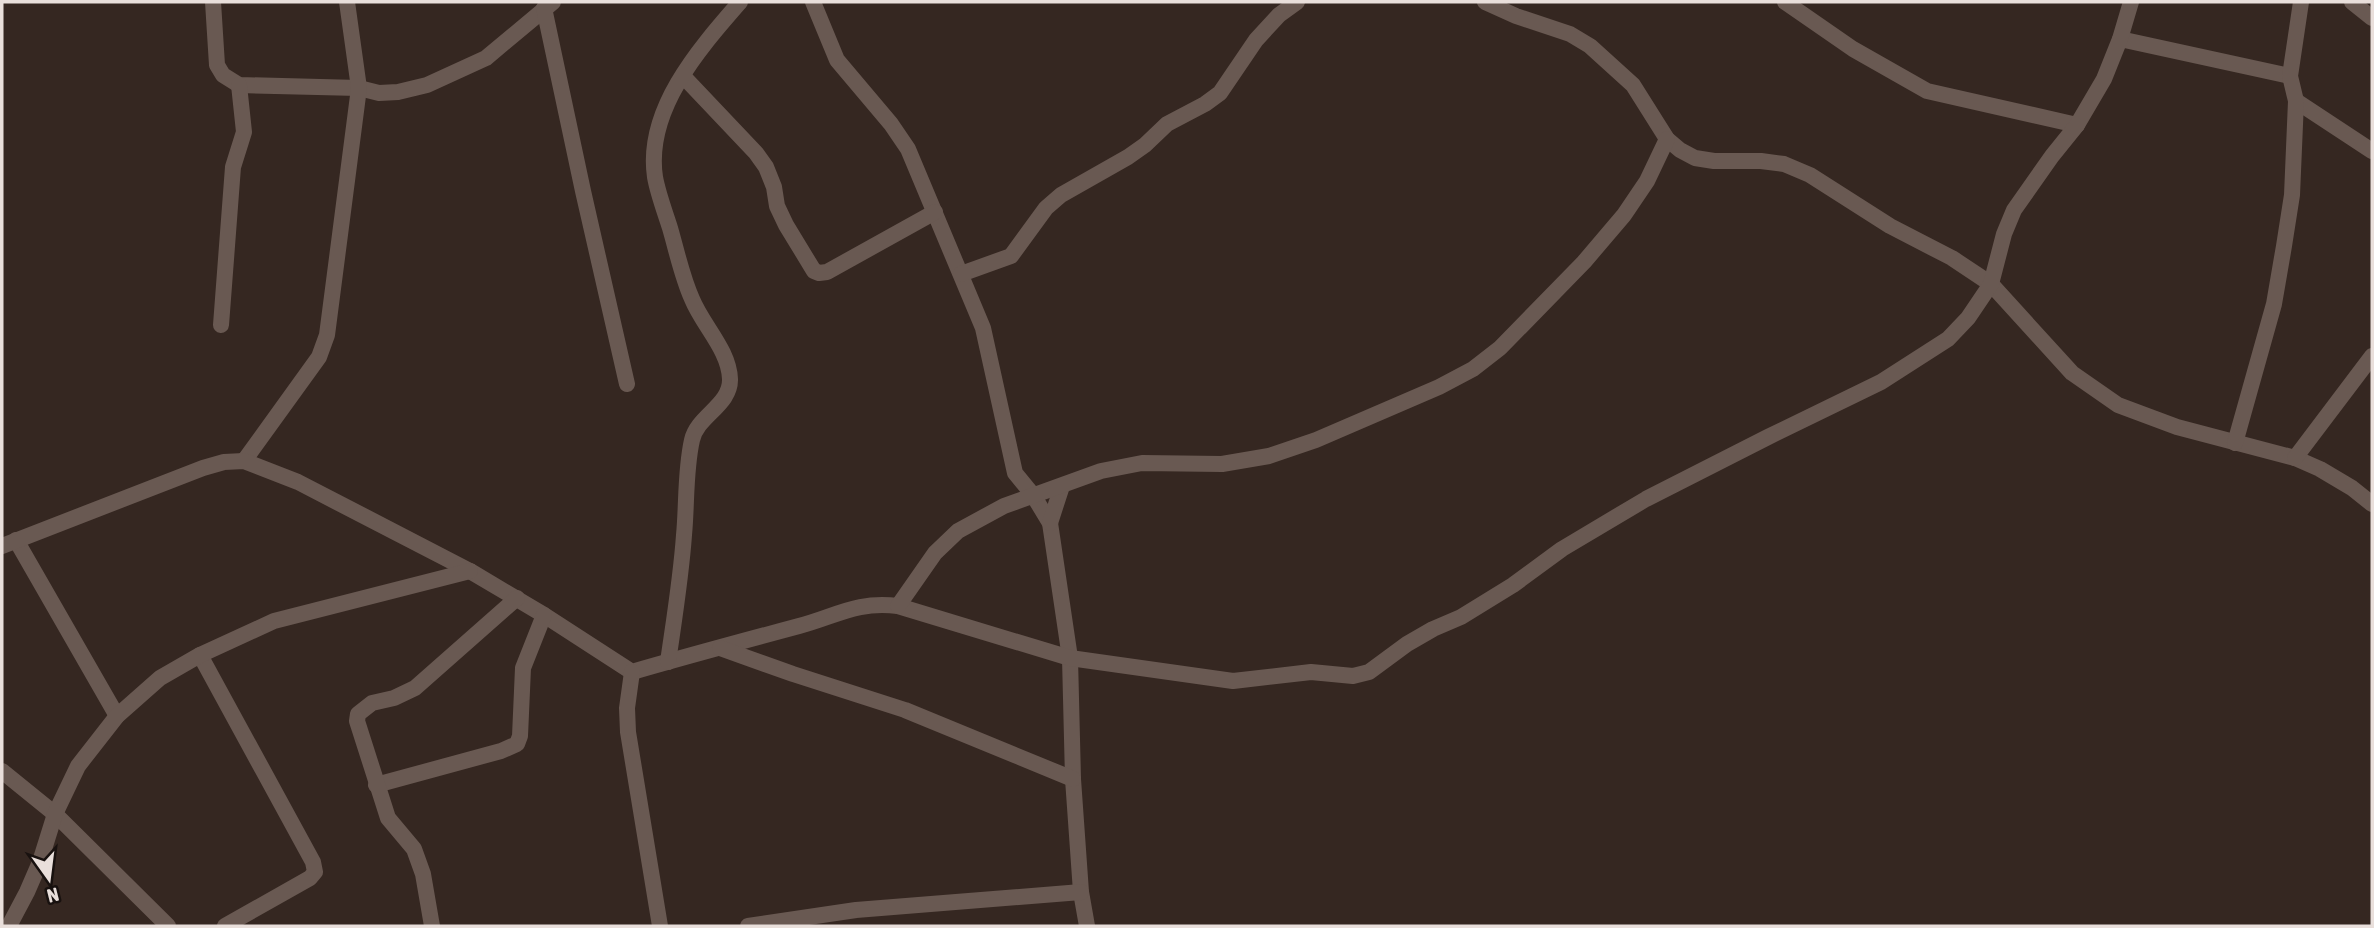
<svg xmlns="http://www.w3.org/2000/svg" width="2374" height="928" font-family="'Asap Condensed',sans-serif">
  <style>
    .lines { fill: none; stroke-linecap: round; stroke-linejoin: round }
    .minor { stroke: #695952; stroke-width: 16 }
  </style>
  <rect width="100%" height="100%" fill="#352721"/>
  <g class="lines">
    <g class="minor">
      <polyline points="213,2 217,65 223,75 239,85 359,88 379,93 398,92 427,85 486,58 553,2"/>
      <polyline points="813,2 837,60 891,124 908,149 983,328 1015,473 1033,495 1050,523 1070,658 1073,779 1081,892 1087,926"/>
      <polyline points="1485,2 1516,16 1570,34 1590,46 1633,85 1667,139 1680,150 1695,158 1714,161 1761,161 1784,164 1810,175 1890,226 1952,258 1991,284 2072,373 2118,405 2177,427 2295,458 2320,469 2352,488 2372,504"/>
      <polyline points="1785,2 1853,49 1927,91 2077,125"/>
      <polyline points="2352,2 2372,18"/>
      <polyline points="544,8 583,191 627,384"/>
      <polyline points="2120,39 2290,76"/>
      <polyline points="683,76 756,153 766,167 774,187 777,206 786,225 814,271 819,273 827,272 935,212"/>
      <polyline points="2296,101 2372,151"/>
      <polyline points="961,274 1011,256 1046,208 1061,195 1128,157 1145,145 1167,124 1205,104 1220,93 1256,40 1279,15 1297,2"/>
      <polyline points="221,325 233,167 244,132 239,85"/>
      <polyline points="2235,443 2274,304 2284,246 2292,195 2296,101 2290,76 2301,2"/>
      <polyline points="2295,458 2372,356"/>
      <polyline points="244,461 319,357 327,335 359,88 347,2"/>
      <polyline points="1050,523 1062,486"/>
      <polyline points="16,540 117,716"/>
      <path d="M2,546L203,468L224,462L244,461L298,482L470,571L544,615L632,672C687,656 743,641 799,626C837,616 856,601 898,606L1070,658L1233,681L1311,672L1353,676L1369,672L1407,644L1433,629L1461,617L1513,585L1562,549L1646,499L1768,437L1881,382L1948,339L1968,318L1991,284L2004,234L2014,210L2052,156L2077,125L2104,79L2120,39L2131,2"/>
      <polyline points="898,606 935,553 958,531 1004,506 1101,471 1142,463 1222,464 1269,456 1316,440 1439,387 1473,369 1500,348 1584,262 1624,215 1647,181 1667,139"/>
      <polyline points="720,648 793,674 905,710 1073,779"/>
      <polyline points="200,655 313,862 315,872 310,878 225,926"/>
      <path d="M668,662C674,620 681,578 684,535C687,504 685,471 692,440C697,416 731,405 730,379C729,350 703,326 692,299C682,277 677,252 670,228C665,212 658,194 655,177C645,110 699,49 740,2"/>
      <polyline points="632,672 627,708 628,732 660,926"/>
      <polyline points="2,771 55,814 168,926"/>
      <polyline points="376,785 501,751 517,744 520,736 523,668 544,615"/>
      <polyline points="9,926 27,892 40,862 55,814 78,766 117,716 160,678 200,655 274,621 470,571"/>
      <polyline points="432,926 423,874 414,849 388,818 357,721 358,714 372,703 394,698 415,688 517,598"/>
      <polyline points="748,926 856,910 1081,892"/>
    </g>
  </g>
  <rect width="2374" height="928" fill="none" stroke="#e9dfdb" stroke-width="7"/>
  <g transform="translate(49 879) rotate(166)" stroke="#18110f" stroke-width="5" paint-order="stroke">
  <path d="M0-5L12 26L0 18L-12 26Z" fill="#e9dfdb"/>
  <text y="-10" font-size="19" font-weight="bold" text-anchor="middle" fill="#e9dfdb">N</text>
  </g>
</svg>
